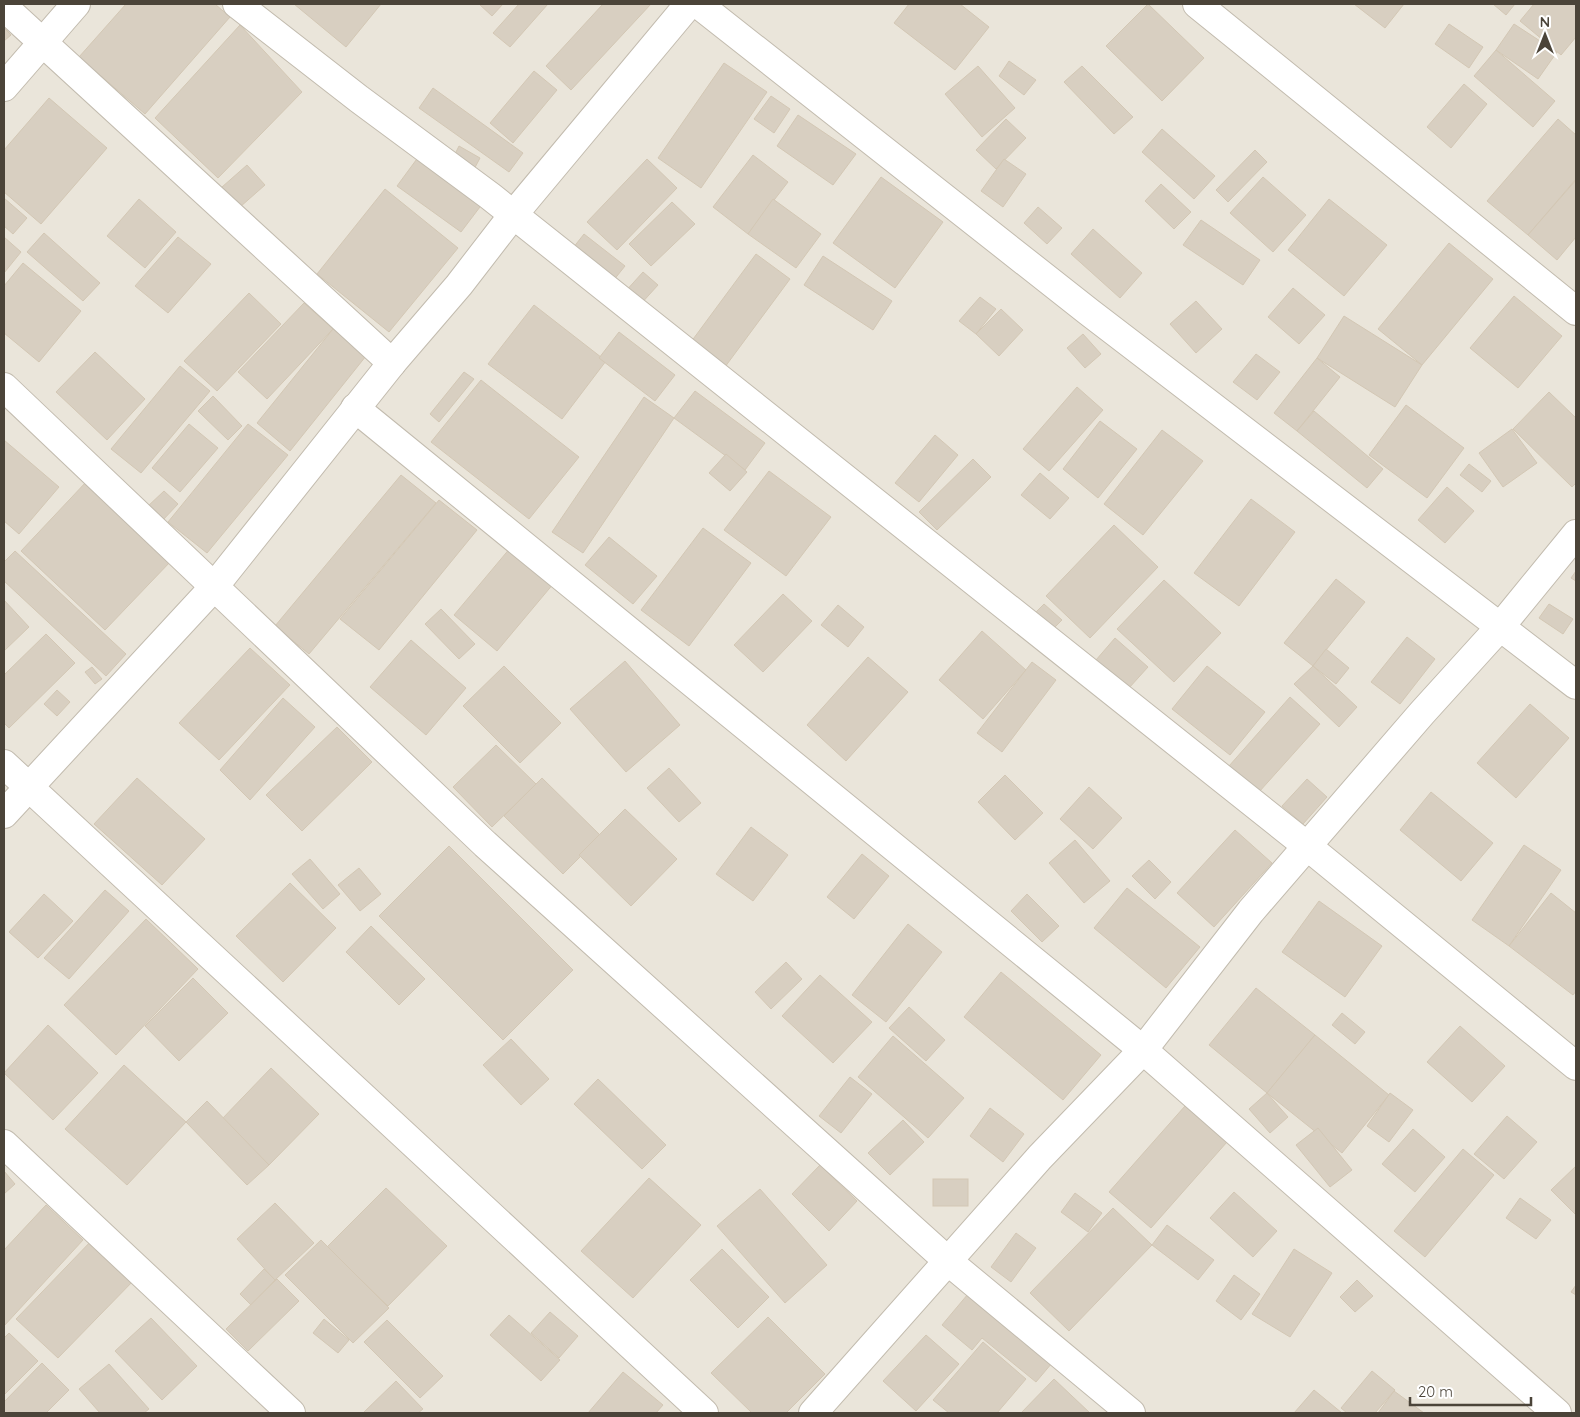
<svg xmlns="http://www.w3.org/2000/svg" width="1580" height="1417" font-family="Quicksand,sans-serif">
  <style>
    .residential { fill: #eae5da }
    .building { fill: #d8cfc1; stroke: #d3c7b4 }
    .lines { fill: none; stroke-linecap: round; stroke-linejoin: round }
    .minor-casing { stroke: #c2bbae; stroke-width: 30 }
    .minor { stroke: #fff; stroke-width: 28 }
  </style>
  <rect width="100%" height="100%" fill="#f6f3ec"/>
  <rect class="residential" x="4" y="4" width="1572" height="1409"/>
  <g class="building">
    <polygon points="126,4 215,4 230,17 145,114 79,57"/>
    <polygon points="294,4 381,4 346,47"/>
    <polygon points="479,4 503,4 492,16"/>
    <polygon points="519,4 548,4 510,47 493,33"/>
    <polygon points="603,4 651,4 571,90 546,66"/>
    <polygon points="909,4 960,4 989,27 955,70 894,23"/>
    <polygon points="1148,4 1204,58 1162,101 1106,46"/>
    <polygon points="1354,4 1404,4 1385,28"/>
    <polygon points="1493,4 1515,4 1506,15"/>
    <polygon points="1534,4 1576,4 1576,37 1561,55 1520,21"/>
    <polygon points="1449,24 1483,47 1469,68 1435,44"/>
    <polygon points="1514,24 1557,52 1538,79 1496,50"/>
    <polygon points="240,25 302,92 218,178 155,118"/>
    <polygon points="4,28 11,35 4,41"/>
    <polygon points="1496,50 1555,101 1533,127 1474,76"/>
    <polygon points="1009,61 1036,80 1024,95 999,76"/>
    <polygon points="724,63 767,92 701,188 658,158"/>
    <polygon points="978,66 1015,108 982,137 945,94"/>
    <polygon points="1082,66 1133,117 1114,134 1064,82"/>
    <polygon points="534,71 557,90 513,143 490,123"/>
    <polygon points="1464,84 1487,104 1451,148 1427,127"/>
    <polygon points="433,88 523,153 509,172 419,108"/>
    <polygon points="771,96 790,109 774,133 754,119"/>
    <polygon points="49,98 107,148 41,224 4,192 4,150"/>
    <polygon points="798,115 856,154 833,185 777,146"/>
    <polygon points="1006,119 1026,138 996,169 976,150"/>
    <polygon points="1558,119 1576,135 1576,179 1528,235 1487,201"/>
    <polygon points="1162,129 1215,176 1194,199 1142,152"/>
    <polygon points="459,146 480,158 472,173 451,162"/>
    <polygon points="1255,150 1267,162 1228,202 1216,190"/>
    <polygon points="422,152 486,199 461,232 397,186"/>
    <polygon points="753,155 788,182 748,234 713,207"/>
    <polygon points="647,159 677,188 617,250 587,222"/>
    <polygon points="1004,159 1026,174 1003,207 981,191"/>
    <polygon points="247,165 265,185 240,207 222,187"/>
    <polygon points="881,177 943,222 895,288 833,243"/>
    <polygon points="1263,177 1306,215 1273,252 1230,213"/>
    <polygon points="1576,180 1576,237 1557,260 1528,235"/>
    <polygon points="1161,184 1191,212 1174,229 1145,201"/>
    <polygon points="385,189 458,248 389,332 317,274"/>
    <polygon points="4,198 27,218 13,234 4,226"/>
    <polygon points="139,199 176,232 145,268 107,236"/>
    <polygon points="773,199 821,234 796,268 748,234"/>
    <polygon points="1329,199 1387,245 1344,296 1288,250"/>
    <polygon points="672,202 695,224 651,266 629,244"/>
    <polygon points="1038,207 1062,228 1047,244 1024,223"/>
    <polygon points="1201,220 1260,260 1243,285 1183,245"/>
    <polygon points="1093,229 1142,273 1120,298 1071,254"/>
    <polygon points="44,233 100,283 83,301 27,252"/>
    <polygon points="584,234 625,266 613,281 573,248"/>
    <polygon points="4,237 21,252 4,273"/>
    <polygon points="178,237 211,264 168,313 135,286"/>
    <polygon points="1449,243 1493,279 1422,365 1378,329"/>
    <polygon points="756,254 790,279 722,371 688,346"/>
    <polygon points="823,256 892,301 873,330 804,285"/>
    <polygon points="23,263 81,311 39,362 4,333 4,286"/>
    <polygon points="643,272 658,285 639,306 624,293"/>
    <polygon points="1293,288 1325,315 1299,344 1268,317"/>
    <polygon points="249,293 281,324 217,391 184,361"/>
    <polygon points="1514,296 1562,336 1518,388 1470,348"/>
    <polygon points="980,297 996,309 976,334 959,321"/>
    <polygon points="1196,301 1222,329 1196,353 1170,324"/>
    <polygon points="304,303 333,329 267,399 238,372"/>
    <polygon points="534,305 606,361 562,419 488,364"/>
    <polygon points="1001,309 1023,330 999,356 976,334"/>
    <polygon points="1344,316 1422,365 1395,407 1317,358"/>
    <polygon points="333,329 366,356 290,451 257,423"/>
    <polygon points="619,332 675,375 655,401 599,358"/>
    <polygon points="1083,334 1101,354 1085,368 1067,348"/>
    <polygon points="95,352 145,399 107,440 56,392"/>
    <polygon points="1256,354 1280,372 1257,400 1233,382"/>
    <polygon points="1317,358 1340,377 1297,431 1274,413"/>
    <polygon points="180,366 210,391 141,473 111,449"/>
    <polygon points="464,372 474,379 439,422 430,414"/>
    <polygon points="481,380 579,457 529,519 431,442"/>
    <polygon points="1077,387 1103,410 1049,471 1023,449"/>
    <polygon points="695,391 765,443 745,470 674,418"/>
    <polygon points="1549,392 1576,418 1576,483 1572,487 1513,429"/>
    <polygon points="213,396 242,426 228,440 198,411"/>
    <polygon points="644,397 674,418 583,553 552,532"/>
    <polygon points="1406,405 1464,448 1427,498 1369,455"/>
    <polygon points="1314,411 1383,469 1367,488 1297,431"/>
    <polygon points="1100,421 1137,449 1098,498 1063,469"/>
    <polygon points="189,424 218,448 180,492 152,468"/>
    <polygon points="248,424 288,455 207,553 168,522"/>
    <polygon points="1512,429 1537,463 1503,487 1479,453"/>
    <polygon points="1162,430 1203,461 1143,535 1104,504"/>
    <polygon points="935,435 958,455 919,502 895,483"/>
    <polygon points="4,440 59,487 19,534 4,521"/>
    <polygon points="726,454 747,472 730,491 709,473"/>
    <polygon points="973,459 991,477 937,530 919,512"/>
    <polygon points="1469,464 1491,481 1482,492 1460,475"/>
    <polygon points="769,471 831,517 786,576 724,530"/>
    <polygon points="1040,473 1069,498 1050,519 1021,495"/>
    <polygon points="401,475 436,503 309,654 275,626"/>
    <polygon points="87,481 171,561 105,630 21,551"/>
    <polygon points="1447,487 1474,511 1445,543 1418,520"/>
    <polygon points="164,491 178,504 162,521 147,507"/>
    <polygon points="1251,499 1295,532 1239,606 1194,573"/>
    <polygon points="439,500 477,530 379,650 340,619"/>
    <polygon points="1114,525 1158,567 1090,638 1046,596"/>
    <polygon points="703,528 751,563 689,646 641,610"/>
    <polygon points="609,537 657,576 633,604 585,565"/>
    <polygon points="511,547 554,583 497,651 454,615"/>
    <polygon points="15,551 126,654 106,676 4,581 4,562"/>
    <polygon points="1576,571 1576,581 1571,578"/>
    <polygon points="1336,579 1365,602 1313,666 1284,643"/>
    <polygon points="1164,580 1221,633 1174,682 1117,629"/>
    <polygon points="783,594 812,621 763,672 734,645"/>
    <polygon points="4,600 29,627 4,651"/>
    <polygon points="1044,604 1062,620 1052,630 1034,614"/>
    <polygon points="1549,604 1573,619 1563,634 1539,618"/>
    <polygon points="838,605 864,627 848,647 821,625"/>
    <polygon points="441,609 475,644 459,659 425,624"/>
    <polygon points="982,631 1026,670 983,719 939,680"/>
    <polygon points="46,634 75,663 9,728 4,723 4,675"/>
    <polygon points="1407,637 1435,659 1400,704 1371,682"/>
    <polygon points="1115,638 1148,667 1129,688 1096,660"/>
    <polygon points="411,640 466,688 426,735 370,687"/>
    <polygon points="250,648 290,685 219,760 179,723"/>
    <polygon points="1326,649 1349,668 1336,684 1313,666"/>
    <polygon points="868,657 908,692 846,761 807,725"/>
    <polygon points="625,661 680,725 626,772 570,709"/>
    <polygon points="1032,662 1056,680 1002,752 977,733"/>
    <polygon points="504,666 561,723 520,763 463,706"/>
    <polygon points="1207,666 1265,712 1230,755 1172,709"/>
    <polygon points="1313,666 1357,707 1339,727 1294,684"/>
    <polygon points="92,667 102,679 95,684 85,672"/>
    <polygon points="57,690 70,702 57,716 44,704"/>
    <polygon points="1290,697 1320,724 1259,792 1229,766"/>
    <polygon points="283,698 315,727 250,800 220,770"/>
    <polygon points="1530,704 1569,738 1516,798 1477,763"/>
    <polygon points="337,727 372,762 302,831 266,795"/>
    <polygon points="496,745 536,784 492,827 453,787"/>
    <polygon points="669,768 701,803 679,822 647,788"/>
    <polygon points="1005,775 1043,813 1015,840 978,802"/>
    <polygon points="137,778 205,839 162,885 94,824"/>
    <polygon points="542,778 601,836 563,874 504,816"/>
    <polygon points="1307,779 1327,797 1303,824 1282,806"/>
    <polygon points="1089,787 1122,818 1093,849 1060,819"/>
    <polygon points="1431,792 1493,843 1461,881 1400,830"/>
    <polygon points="625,809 677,859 631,906 579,855"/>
    <polygon points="751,827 788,855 753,901 716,874"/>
    <polygon points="1235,830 1272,863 1214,927 1177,893"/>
    <polygon points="1075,840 1110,881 1084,903 1049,863"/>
    <polygon points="1524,845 1561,870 1509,946 1472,920"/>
    <polygon points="449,846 573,970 503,1040 379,916"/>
    <polygon points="862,854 889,876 854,919 827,897"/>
    <polygon points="310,859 340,894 323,909 292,874"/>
    <polygon points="1149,860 1171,882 1155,899 1132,876"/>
    <polygon points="359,868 381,894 360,911 338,885"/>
    <polygon points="290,883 336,928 283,982 236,936"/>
    <polygon points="1127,888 1200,947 1166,988 1094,928"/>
    <polygon points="105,890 129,911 69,979 44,958"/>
    <polygon points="1551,893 1576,913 1576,991 1573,995 1509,946"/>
    <polygon points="44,894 73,921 38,958 9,932"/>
    <polygon points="1027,894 1059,926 1042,942 1011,911"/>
    <polygon points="1319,901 1382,946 1345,997 1282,952"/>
    <polygon points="146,919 198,969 116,1055 64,1005"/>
    <polygon points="908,924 942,952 886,1022 852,995"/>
    <polygon points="371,926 425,979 399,1005 346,952"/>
    <polygon points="786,962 802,979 771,1009 755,992"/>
    <polygon points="1001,972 1101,1055 1063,1100 964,1017"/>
    <polygon points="820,975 872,1022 833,1063 782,1016"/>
    <polygon points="193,978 228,1013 179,1061 145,1026"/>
    <polygon points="1256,988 1315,1035 1267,1093 1209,1045"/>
    <polygon points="909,1007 945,1040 926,1061 889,1028"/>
    <polygon points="1342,1013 1365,1032 1355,1044 1332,1025"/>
    <polygon points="48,1025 98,1073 53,1120 4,1073"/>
    <polygon points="1460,1026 1505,1066 1472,1102 1427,1062"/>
    <polygon points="1315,1035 1389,1095 1342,1153 1267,1093"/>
    <polygon points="893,1036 964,1098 928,1138 858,1077"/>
    <polygon points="511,1039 549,1079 521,1105 483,1065"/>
    <polygon points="124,1065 186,1122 127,1185 65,1129"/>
    <polygon points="271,1068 319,1114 269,1165 221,1120"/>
    <polygon points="850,1077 872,1094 841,1133 819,1116"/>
    <polygon points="598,1079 666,1145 642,1169 574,1104"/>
    <polygon points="1267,1093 1288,1117 1270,1133 1249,1109"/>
    <polygon points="1390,1093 1413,1110 1389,1142 1367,1126"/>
    <polygon points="207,1101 269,1165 247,1185 186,1122"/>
    <polygon points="1185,1106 1227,1142 1151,1228 1109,1192"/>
    <polygon points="990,1108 1024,1134 1003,1162 970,1136"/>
    <polygon points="1507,1116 1537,1142 1504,1179 1474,1154"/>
    <polygon points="903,1120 924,1142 890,1175 868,1153"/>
    <polygon points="1318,1128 1352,1170 1330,1187 1296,1145"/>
    <polygon points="1413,1129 1445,1157 1415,1192 1382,1164"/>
    <polygon points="1463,1149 1494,1175 1425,1257 1394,1231"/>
    <polygon points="820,1165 857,1201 829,1231 792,1194"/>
    <polygon points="1576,1166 1576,1215 1551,1190"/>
    <polygon points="4,1171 15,1184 4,1194"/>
    <polygon points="649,1178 701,1225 633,1298 581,1251"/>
    <rect x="933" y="1179" width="35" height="27"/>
    <polygon points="386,1188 447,1246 388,1306 327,1247"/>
    <polygon points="760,1189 827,1265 785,1303 717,1226"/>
    <polygon points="1234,1192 1277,1231 1253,1257 1210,1218"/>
    <polygon points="1075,1193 1102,1213 1088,1232 1061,1212"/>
    <polygon points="1520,1198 1551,1220 1536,1239 1506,1218"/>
    <polygon points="275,1203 314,1243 275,1280 237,1239"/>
    <polygon points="46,1205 83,1240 4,1326 4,1250"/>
    <polygon points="1113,1208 1152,1245 1069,1331 1030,1293"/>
    <polygon points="1167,1225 1214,1260 1198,1280 1152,1245"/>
    <polygon points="1016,1233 1036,1248 1011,1282 991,1267"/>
    <polygon points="94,1238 136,1278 58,1358 16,1319"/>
    <polygon points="321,1240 389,1308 353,1343 285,1275"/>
    <polygon points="722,1249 769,1297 738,1328 690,1280"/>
    <polygon points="1294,1249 1332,1273 1290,1337 1252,1314"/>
    <polygon points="264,1269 275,1280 251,1305 240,1294"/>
    <polygon points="1234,1275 1260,1294 1241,1320 1216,1301"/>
    <polygon points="277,1279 299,1301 248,1351 226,1329"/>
    <polygon points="1357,1280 1373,1296 1355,1312 1340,1297"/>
    <polygon points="1576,1285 1576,1295 1571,1292"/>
    <polygon points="968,1294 1052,1363 1036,1382 982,1338 972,1350 942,1325"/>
    <polygon points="550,1312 578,1336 559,1358 531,1333"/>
    <polygon points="509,1315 560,1360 541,1381 490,1335"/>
    <polygon points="768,1317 825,1374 786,1413 752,1413 711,1373"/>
    <polygon points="151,1318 197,1366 162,1400 115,1351"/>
    <polygon points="324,1319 349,1340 338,1353 313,1333"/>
    <polygon points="387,1320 443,1376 420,1398 364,1342"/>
    <polygon points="9,1333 38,1361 4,1395 4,1338"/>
    <polygon points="926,1335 959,1364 916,1411 883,1381"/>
    <polygon points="983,1342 1026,1379 997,1413 949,1413 933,1400"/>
    <polygon points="42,1363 69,1390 46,1413 4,1413 4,1402"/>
    <polygon points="109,1364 149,1409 144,1413 100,1413 79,1389"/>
    <polygon points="1372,1371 1395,1390 1375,1413 1347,1413 1341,1408"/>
    <polygon points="623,1372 663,1405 656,1413 588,1413"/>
    <polygon points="1054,1379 1090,1413 1021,1413"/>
    <polygon points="396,1381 423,1409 418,1413 363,1413"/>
    <polygon points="1314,1390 1342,1413 1294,1413"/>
    <polygon points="1394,1391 1424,1413 1378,1413"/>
  </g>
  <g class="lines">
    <g class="minor-casing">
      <g id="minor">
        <polyline points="237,4 359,99 490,196 1307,846 1576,1066"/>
        <polyline points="698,4 1089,312 1576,685"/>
        <polyline points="1197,4 1576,311"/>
        <polyline points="4,7 392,363"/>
        <polyline points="4,87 76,4"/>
        <polyline points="4,387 485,844 949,1262 1131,1413"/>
        <polyline points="355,408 1143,1050 1557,1413"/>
        <polyline points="4,764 704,1413"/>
        <polyline points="4,814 213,588 392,363 459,285 513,215 689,4"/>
        <polyline points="4,1144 291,1413"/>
        <polyline points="813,1413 1040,1157 1143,1050 1251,911 1422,713 1500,627 1576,534"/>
      </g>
    </g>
    <use href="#minor" class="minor"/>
  </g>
  <rect width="1580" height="1417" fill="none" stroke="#4b4439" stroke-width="10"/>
  <g transform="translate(1545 35)" stroke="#ffffff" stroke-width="4" paint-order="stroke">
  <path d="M0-4L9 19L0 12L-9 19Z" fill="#4b4439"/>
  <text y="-8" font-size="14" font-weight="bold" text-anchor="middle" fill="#4b4439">N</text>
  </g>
  <path d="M1410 1397v8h121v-8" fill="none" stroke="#4b4439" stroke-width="2.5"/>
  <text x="1418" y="1397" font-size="15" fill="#4b4439" stroke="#ffffff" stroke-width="4" paint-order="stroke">20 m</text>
</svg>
